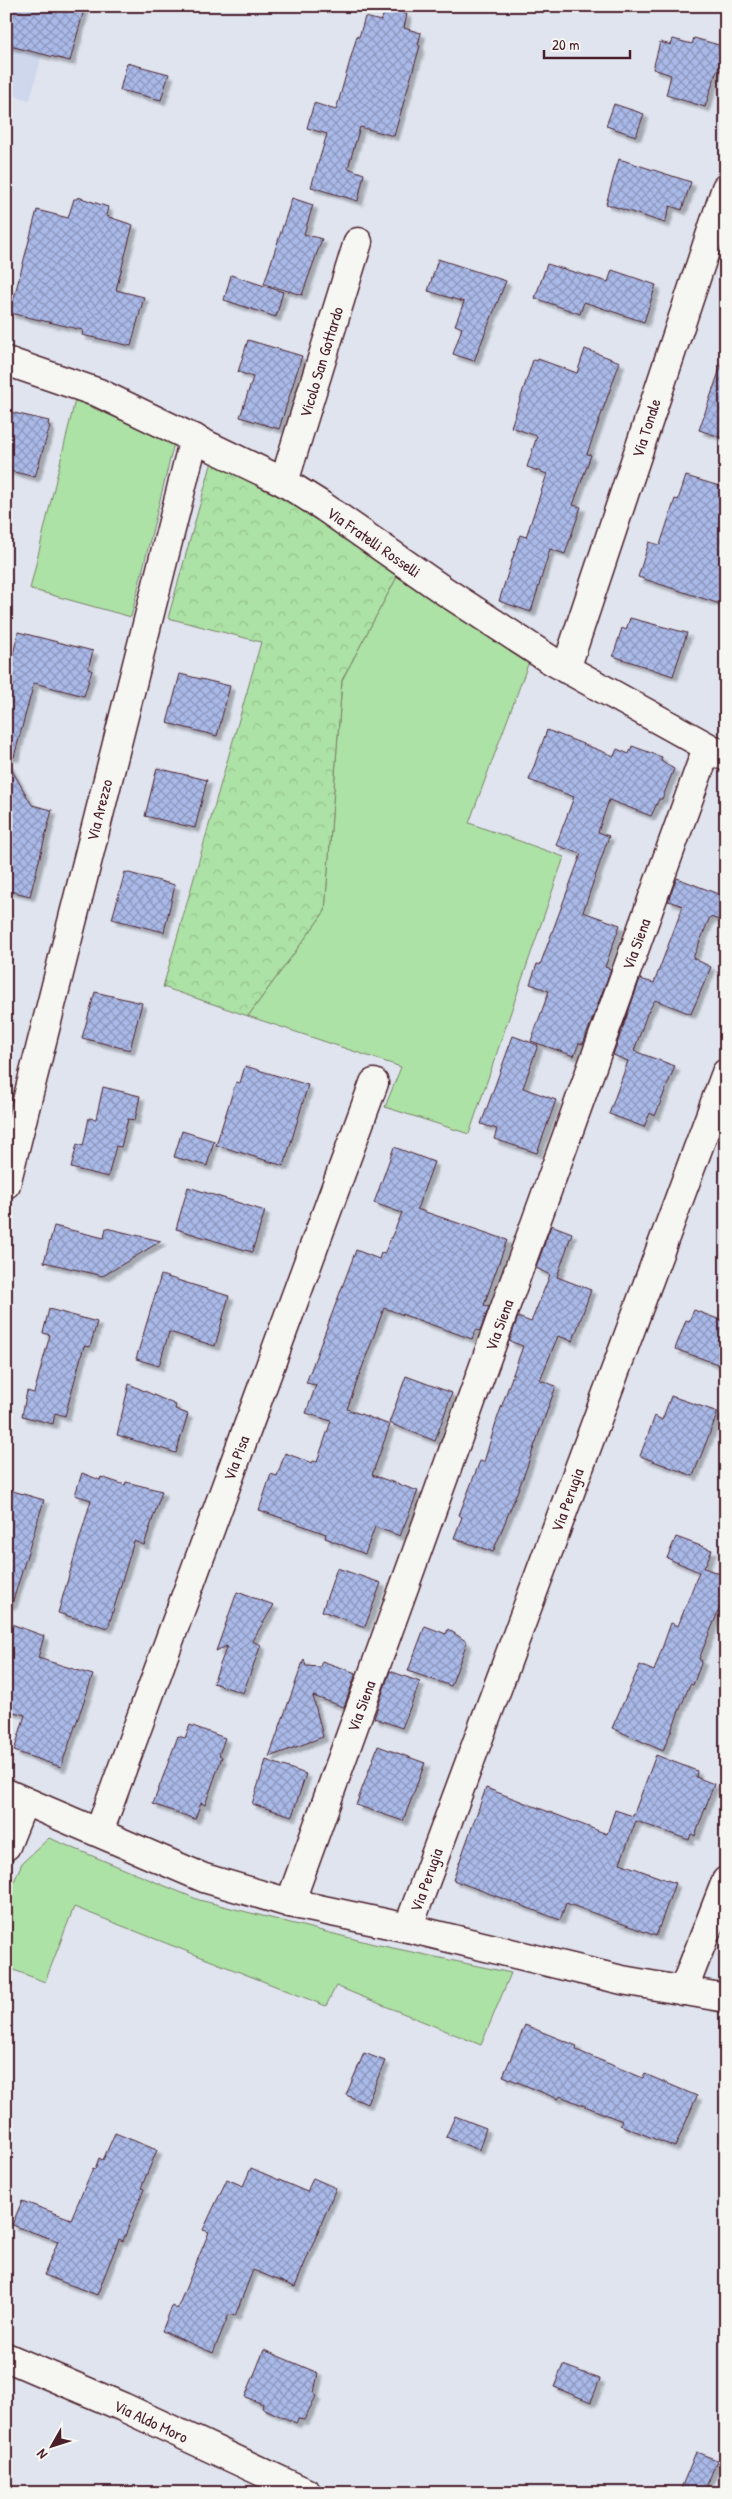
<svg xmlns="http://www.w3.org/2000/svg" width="732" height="2499" font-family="'Patrick Hand',sans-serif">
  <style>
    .built { fill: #cfd7ed }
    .grass { fill: #ace2a5; stroke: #7b8068 }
    .forest { fill: url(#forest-crowns); stroke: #7b8068 }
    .building { fill: url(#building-cross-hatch); stroke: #4a1f2b; filter: url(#shadow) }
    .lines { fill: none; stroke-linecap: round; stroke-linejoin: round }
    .minor-casing { stroke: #4a1f2b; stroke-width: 31 }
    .minor { stroke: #f6f6f2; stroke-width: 28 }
    .labels { text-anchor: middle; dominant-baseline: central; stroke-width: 5; stroke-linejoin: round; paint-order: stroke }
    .street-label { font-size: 16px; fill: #4a1f2b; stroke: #f6f6f2 }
  </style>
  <defs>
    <pattern id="forest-crowns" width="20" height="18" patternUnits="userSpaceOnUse" patternTransform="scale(1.25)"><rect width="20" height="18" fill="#ace2a5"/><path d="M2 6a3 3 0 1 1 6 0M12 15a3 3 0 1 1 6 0" fill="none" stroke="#96c18e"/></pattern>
    <pattern id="building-cross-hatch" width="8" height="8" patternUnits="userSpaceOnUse" patternTransform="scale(1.25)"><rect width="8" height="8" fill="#a9b9e8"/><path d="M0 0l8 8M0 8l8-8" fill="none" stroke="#8c96bc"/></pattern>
    <filter id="shadow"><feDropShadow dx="4.5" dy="4.5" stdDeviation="1" flood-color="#0004"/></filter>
  </defs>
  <rect width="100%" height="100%" fill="#dfe4ef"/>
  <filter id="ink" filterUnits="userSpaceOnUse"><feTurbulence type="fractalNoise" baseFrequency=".02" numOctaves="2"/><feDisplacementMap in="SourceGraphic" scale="10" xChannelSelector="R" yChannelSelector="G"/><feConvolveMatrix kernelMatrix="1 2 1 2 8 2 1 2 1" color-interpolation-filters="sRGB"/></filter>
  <g filter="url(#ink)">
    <polygon class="built" points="6,6 55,6 30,100 6,94"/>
    <g class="grass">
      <polygon points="75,400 174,443 131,617 30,589"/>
      <polygon points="399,573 530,659 469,823 564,857 469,1134 385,1107 401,1067 248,1016 325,911 342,680"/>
      <polygon points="49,1838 199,1900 374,1944 511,1973 481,2045 336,1986 326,2006 74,1907 45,1982 6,1967 6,1900 22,1863"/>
    </g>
    <polygon class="forest" points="213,458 284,496 399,573 342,680 325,911 248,1016 163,987 261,642 168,618"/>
    <g class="building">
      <polygon points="6,6 85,6 70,61 6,45"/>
      <polygon points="386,8 407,14 404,28 421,33 418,45 420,46 394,136 360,127 348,168 364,174 358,201 311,187 327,134 307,128 314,103 336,110 357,36 359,37 365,17 381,21"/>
      <polygon points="694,38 726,47 720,71 717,70 705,107 666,95 671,75 653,69 660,42 671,45 673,39 692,44"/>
      <polygon points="127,63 169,74 161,100 120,90"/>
      <polygon points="614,104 644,114 636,136 606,126"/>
      <polygon points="619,159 691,182 682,210 670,206 665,223 606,204"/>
      <polygon points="78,197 108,207 106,216 133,225 116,290 144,297 131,346 82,335 83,330 10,313 37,210 68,218 74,199 77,199"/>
      <polygon points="292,198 313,205 304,234 322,239 302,295 264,284"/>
      <polygon points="438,259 506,281 474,361 453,354 462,328 455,325 464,302 428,291"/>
      <polygon points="547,264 608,282 612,270 656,285 644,322 584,302 580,314 535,298"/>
      <polygon points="231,275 283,292 276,317 224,300"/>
      <polygon points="248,340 302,356 279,429 240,417 253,377 238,372"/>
      <polygon points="585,349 620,362 587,454 591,455 573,505 581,507 565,554 550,549 531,612 499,601 520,535 526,537 547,474 527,467 537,436 511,427 533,360 537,361 538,359 577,373"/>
      <polygon points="722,363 726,364 726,439 699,430"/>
      <polygon points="10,412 49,421 48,425 50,426 35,477 6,470 6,425"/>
      <polygon points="686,476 726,488 726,606 638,577 649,542 660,545 675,499 678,500"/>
      <polygon points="630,618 687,633 673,676 613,656 622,628 626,630"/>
      <polygon points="18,632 93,651 88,669 92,670 84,696 34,683 14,757 6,756 6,687"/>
      <polygon points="180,674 230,686 217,736 167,723"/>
      <polygon points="547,730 614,756 617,749 629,754 632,746 662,757 661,761 674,769 662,799 659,799 651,816 609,800 598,832 609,836 583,912 620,925 605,967 611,969 583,1044 579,1043 574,1056 531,1041 549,991 530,984 537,964 540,965 581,854 556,845 574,797 529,780"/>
      <polygon points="6,760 32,805 52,810 30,896 6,890"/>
      <polygon points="157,768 207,780 195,828 145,816"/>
      <polygon points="125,872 175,885 164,932 112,919"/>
      <polygon points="677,878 726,897 726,906 719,920 710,917 693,958 711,967 691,1014 655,1000 647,1014 634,1051 675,1066 655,1116 650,1113 644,1127 609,1114 628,1061 613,1055 640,979 654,983 683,906 668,901"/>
      <polygon points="95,992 142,1003 130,1050 82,1038"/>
      <polygon points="513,1036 538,1045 523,1088 556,1100 537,1153 494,1139 497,1129 481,1124"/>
      <polygon points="245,1066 308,1085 284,1166 216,1145 236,1082 240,1083"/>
      <polygon points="103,1087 140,1096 135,1120 128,1119 121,1147 116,1146 108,1177 71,1168 77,1144 83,1146 89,1118 96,1119"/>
      <polygon points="182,1131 214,1141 207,1166 174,1157"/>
      <polygon points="394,1147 434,1162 417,1209 507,1240 484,1305 489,1307 480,1331 476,1330 472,1339 384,1308 347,1409 390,1425 372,1475 418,1491 400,1536 375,1527 365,1554 325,1538 326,1534 259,1510 271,1474 277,1476 285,1453 312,1463 313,1461 317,1462 331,1421 306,1413 316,1385 306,1383 356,1250 379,1259 381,1253 384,1254 402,1213 374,1203"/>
      <polygon points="188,1187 265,1211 252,1252 176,1229"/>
      <polygon points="551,1225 572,1233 557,1277 591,1290 573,1341 558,1336 540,1380 556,1386 524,1475 493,1552 454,1538 462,1517 459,1515 480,1461 484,1462 496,1422 523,1346 509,1341 518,1317 531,1322 550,1275 536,1268"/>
      <polygon points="54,1226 104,1238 106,1228 161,1241 103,1276 44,1262"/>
      <polygon points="161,1275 229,1296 215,1346 169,1332 159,1366 136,1359"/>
      <polygon points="49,1309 97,1322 90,1347 84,1346 65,1416 55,1413 53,1424 22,1416 27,1391 34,1393 50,1335 43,1333"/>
      <polygon points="694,1310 726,1322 726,1367 675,1349 686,1320 689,1321"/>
      <polygon points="406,1376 452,1393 435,1441 389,1423"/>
      <polygon points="129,1384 176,1405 175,1409 188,1414 176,1453 117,1435"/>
      <polygon points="671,1396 718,1412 693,1476 640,1456 655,1416 662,1420"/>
      <polygon points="82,1473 100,1480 101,1477 125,1485 126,1482 162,1491 144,1545 134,1541 108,1628 58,1613 91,1500 75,1495"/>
      <polygon points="6,1489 44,1500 12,1604 6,1604"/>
      <polygon points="676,1537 712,1550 704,1568 726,1576 726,1592 699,1659 702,1661 693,1685 690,1684 663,1751 612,1728 640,1665 654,1671 671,1623 678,1626 699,1572 667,1558"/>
      <polygon points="337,1568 381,1583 365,1627 322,1611"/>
      <polygon points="237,1592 274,1605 252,1641 261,1645 243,1693 213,1683 227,1646 216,1651"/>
      <polygon points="6,1622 44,1636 38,1658 93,1675 61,1767 14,1751 25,1715 6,1710"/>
      <polygon points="425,1626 446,1634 448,1629 467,1642 451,1686 408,1671"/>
      <polygon points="304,1659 306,1666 320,1667 322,1661 356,1673 344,1707 313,1696 323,1737 269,1757"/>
      <polygon points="390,1671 420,1682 402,1728 374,1718"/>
      <polygon points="190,1725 225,1738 219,1755 222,1757 205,1805 201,1803 195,1819 153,1804 178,1736 185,1738"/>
      <polygon points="378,1746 425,1763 403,1821 356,1805"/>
      <polygon points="656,1755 697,1771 696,1777 714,1784 695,1836 691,1834 689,1840 636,1821 620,1863 675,1883 656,1936 566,1903 560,1920 453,1880 486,1788 607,1834 615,1810 633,1816"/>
      <polygon points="266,1760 306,1774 292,1816 252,1804"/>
      <polygon points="525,2025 577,2046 576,2050 643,2078 645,2074 697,2096 675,2147 620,2125 622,2121 560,2096 558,2099 503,2076"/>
      <polygon points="364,2053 385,2061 367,2104 346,2095"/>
      <polygon points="455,2116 486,2128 479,2150 446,2137"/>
      <polygon points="115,2133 157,2150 141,2188 144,2189 123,2241 119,2239 97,2295 44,2275 58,2241 12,2225 22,2201 71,2219 93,2168 95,2169 99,2158 103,2160"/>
      <polygon points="251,2168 307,2192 313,2178 336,2188 295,2287 253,2270 235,2316 229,2314 213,2353 162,2331 172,2306 177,2309 209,2232 203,2230 227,2179 243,2186"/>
      <polygon points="264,2350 318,2373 314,2393 316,2396 304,2420 298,2419 296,2423 262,2408 263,2404 245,2397"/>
      <polygon points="563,2365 600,2379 591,2402 554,2387"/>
      <polygon points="696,2452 717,2460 704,2493 679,2493"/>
    </g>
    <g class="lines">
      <g class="minor-casing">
        <g id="minor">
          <polyline points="6,361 99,393 284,482 324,507 443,590 549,659 726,757"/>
          <polyline points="284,482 358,242"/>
          <polyline points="566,669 726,188"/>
          <polyline points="6,1184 194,438"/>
          <polyline points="6,1793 204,1878 290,1903 408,1928 622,1980 726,1998"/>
          <polyline points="99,1832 374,1083"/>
          <polyline points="6,1846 24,1801"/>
          <polyline points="290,1903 707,748"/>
          <polyline points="408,1928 726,1073"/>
          <polyline points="683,1991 726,1881"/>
          <polyline points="6,2357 123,2407 307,2493"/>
        </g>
      </g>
      <use href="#minor" class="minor"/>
    </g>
  </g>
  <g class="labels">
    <g class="street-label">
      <text transform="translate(321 362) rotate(-73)">Vicolo San Gottardo</text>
      <text transform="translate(646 428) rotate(-72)">Via Tonale</text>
      <text transform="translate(374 542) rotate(35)">Via Fratelli Rosselli</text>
      <text transform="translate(99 810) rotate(-76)">Via Arezzo</text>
      <text transform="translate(636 944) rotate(-70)">Via Siena</text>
      <text transform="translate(499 1325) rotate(-70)">Via Siena</text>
      <text transform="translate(236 1458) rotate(-70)">Via Pisa</text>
      <text transform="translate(567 1500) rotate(-70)">Via Perugia</text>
      <text transform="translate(361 1706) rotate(-70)">Via Siena</text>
      <text transform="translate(426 1880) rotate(-70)">Via Perugia</text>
      <text transform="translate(151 2421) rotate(25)">Via Aldo Moro</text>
    </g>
  </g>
  <rect width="732" height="2499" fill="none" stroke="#f6f6f2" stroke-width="25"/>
  <rect x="12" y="12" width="707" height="2474" fill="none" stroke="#4a1f2b" stroke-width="2" filter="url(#ink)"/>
  <g transform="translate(52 2446) rotate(231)" stroke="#f6f6f2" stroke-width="4" paint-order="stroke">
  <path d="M0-4L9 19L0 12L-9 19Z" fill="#4a1f2b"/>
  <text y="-8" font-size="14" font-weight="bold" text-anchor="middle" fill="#4a1f2b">N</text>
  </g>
  <path d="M544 50v8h86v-8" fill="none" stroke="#4a1f2b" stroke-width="2.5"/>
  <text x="552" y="50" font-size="15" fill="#4a1f2b" stroke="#f6f6f2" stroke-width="4" paint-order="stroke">20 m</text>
</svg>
